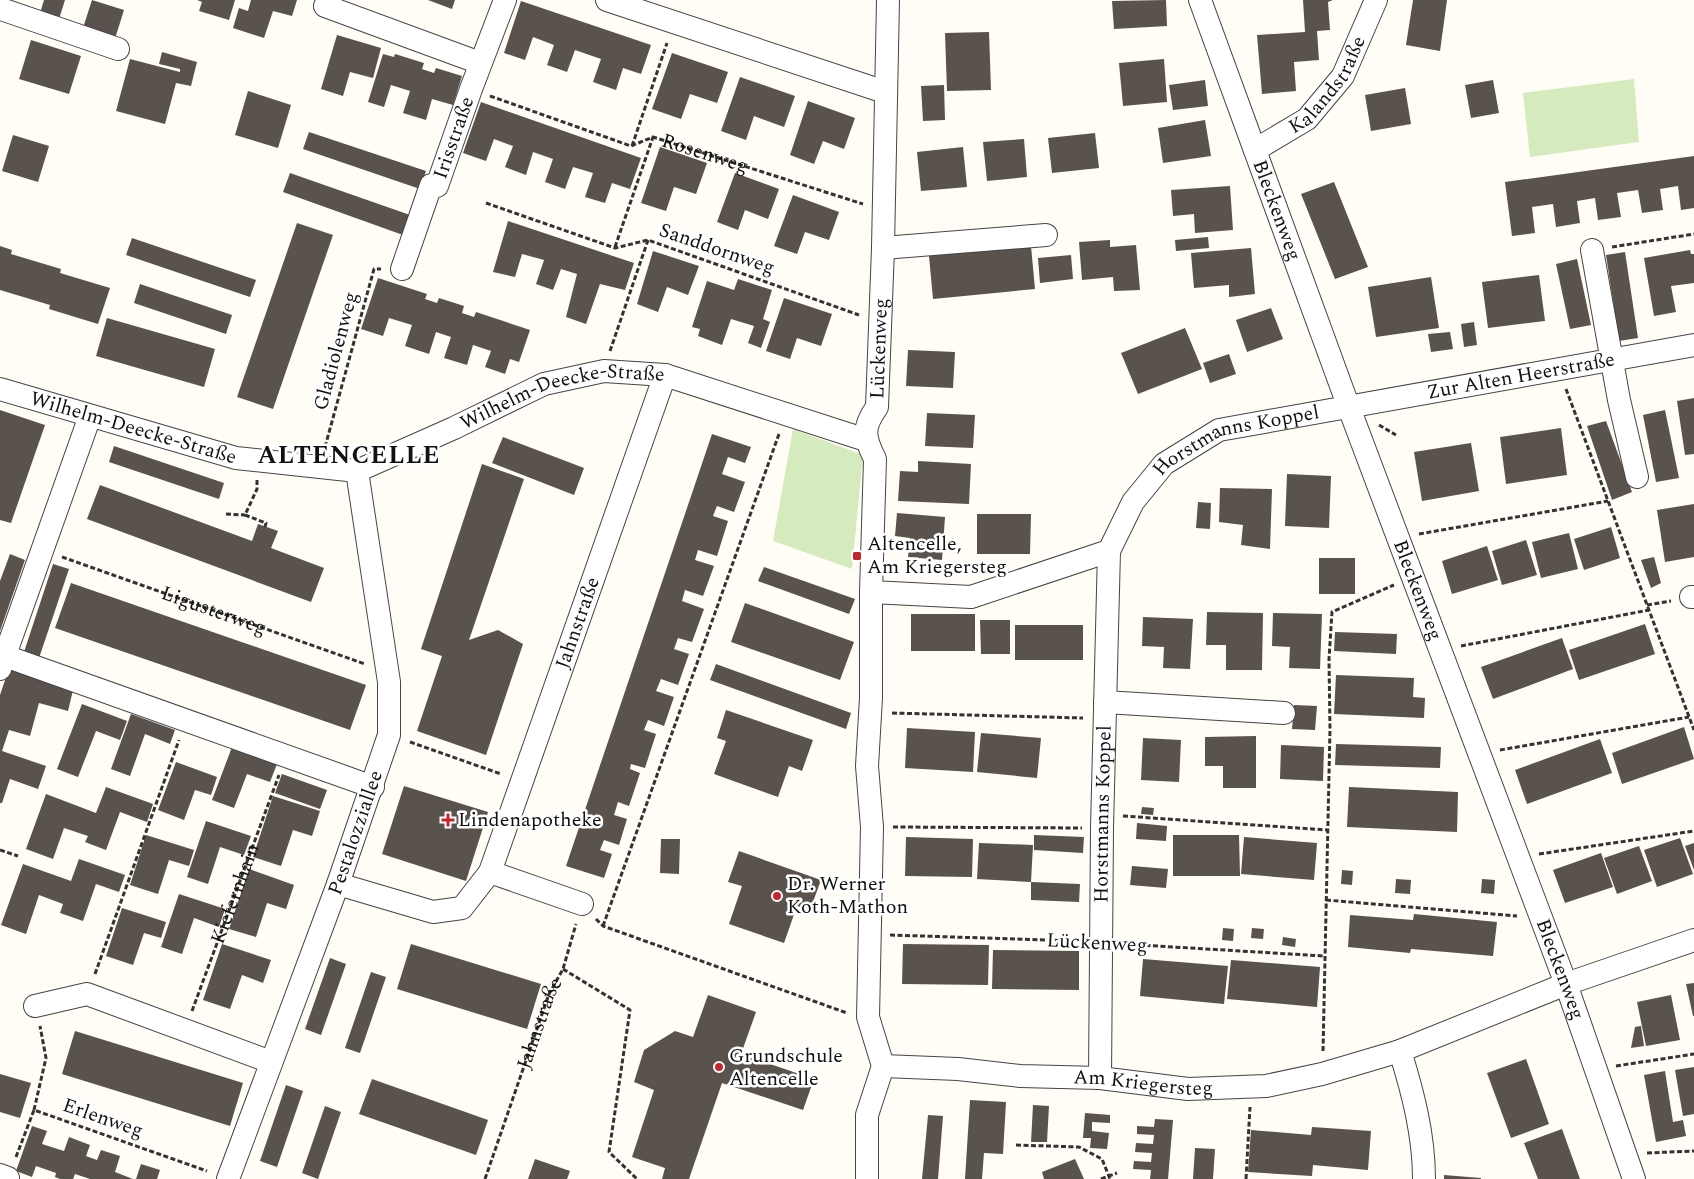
<svg xmlns="http://www.w3.org/2000/svg" width="1694" height="1179" font-family="Spectral,serif">
  <style>
    .green { fill: #d5ebbd }
    .building { fill: #5a524d }
    .lines { fill: none; stroke-linecap: round; stroke-linejoin: round }
    .minor-casing { stroke: #444; stroke-width: 24 }
    .path { stroke: #333; stroke-width: 3; stroke-dasharray: 5 2.5; stroke-linecap: butt }
    .minor { stroke: #fff; stroke-width: 22 }
    .poi-dot { fill: #c4262e; stroke: #fff; stroke-width: 2 }
    .labels { text-anchor: middle; dominant-baseline: central; stroke-width: 5; stroke-linejoin: round; paint-order: stroke }
    .street-label { font-size: 20px; fill: #111; stroke: #fff }
    .poi-label { font-size: 20px; fill: #111; stroke: #fff; text-anchor: start }
    .district-label { font-size: 25px; font-weight: bold; letter-spacing: 1px; fill: #111; stroke: #fff }
  </style>
  <rect width="100%" height="100%" fill="#fffdf5"/>
  <g class="green">
    <polygon points="1634,79 1639,142 1530,157 1523,93"/>
    <polygon points="793,429 863,455 852,569 773,541"/>
  </g>
  <g class="building">
    <polygon points="44,0 65,0 59,19 40,13"/>
    <polygon points="92,0 124,10 113,45 81,34"/>
    <polygon points="197,0 235,0 229,20 199,11 202,2"/>
    <polygon points="251,0 297,0 292,16 273,11 264,38 233,28 239,8 248,11"/>
    <polygon points="428,0 455,0 452,9"/>
    <polygon points="1166,0 1167,26 1114,29 1112,1"/>
    <polygon points="1303,0 1333,0 1328,2 1330,30 1317,31 1319,60 1294,62 1296,91 1262,94 1257,35 1305,32"/>
    <polygon points="1413,0 1447,0 1440,51 1406,45"/>
    <polygon points="521,1 651,45 641,74 623,68 616,90 593,82 601,59 575,50 567,72 547,65 554,45 533,37 525,60 504,53"/>
    <polygon points="989,32 991,90 947,91 945,33"/>
    <polygon points="337,35 381,48 373,78 350,72 343,96 321,89"/>
    <polygon points="31,40 81,56 69,94 19,79"/>
    <polygon points="162,52 197,62 191,86 176,83 165,124 116,111 130,59 180,72 180,69 159,64"/>
    <polygon points="672,53 728,72 717,103 690,94 681,119 652,109"/>
    <polygon points="383,54 394,57 395,54 424,63 422,69 434,73 436,68 462,76 453,105 432,99 426,120 403,113 410,91 391,85 384,107 368,102"/>
    <polygon points="1164,59 1167,102 1123,106 1119,63"/>
    <polygon points="740,77 795,96 784,127 754,116 746,140 721,131"/>
    <polygon points="1205,80 1208,106 1173,110 1169,85"/>
    <polygon points="1493,80 1499,113 1471,118 1465,85"/>
    <polygon points="944,85 945,120 923,121 921,86"/>
    <polygon points="1405,88 1411,124 1371,131 1365,95"/>
    <polygon points="248,91 291,105 278,148 235,135"/>
    <polygon points="808,101 855,118 844,149 823,141 814,164 790,155"/>
    <polygon points="481,102 641,158 630,189 612,183 605,203 585,197 593,173 573,167 565,189 545,182 553,159 533,152 526,175 505,167 513,146 494,139 486,161 463,153"/>
    <polygon points="1205,120 1211,156 1163,163 1158,128"/>
    <polygon points="309,132 426,171 420,189 303,149"/>
    <polygon points="1095,133 1099,168 1052,173 1048,138"/>
    <polygon points="13,135 49,146 38,182 2,171"/>
    <polygon points="1024,139 1027,177 987,181 983,142"/>
    <polygon points="660,147 707,163 696,194 674,187 666,211 641,203"/>
    <polygon points="963,147 967,187 921,191 917,152"/>
    <polygon points="1694,156 1694,208 1681,210 1678,186 1660,189 1663,210 1642,213 1638,190 1617,193 1621,217 1598,220 1595,198 1577,201 1580,223 1556,227 1553,204 1532,207 1535,233 1512,236 1505,182"/>
    <polygon points="290,173 410,215 403,235 283,192"/>
    <polygon points="735,173 779,189 768,219 745,210 738,230 717,222"/>
    <polygon points="1334,182 1368,267 1335,279 1301,194"/>
    <polygon points="1230,186 1233,230 1195,233 1194,214 1173,216 1171,190"/>
    <polygon points="793,195 839,212 829,240 805,232 797,254 774,246"/>
    <polygon points="508,221 634,263 625,290 600,284 586,324 566,317 577,274 561,269 553,290 536,284 544,260 522,254 515,277 493,272"/>
    <polygon points="297,223 333,235 273,409 237,397"/>
    <polygon points="1208,237 1209,248 1176,251 1175,240"/>
    <polygon points="132,238 256,280 250,297 126,255"/>
    <polygon points="1110,240 1110,247 1136,245 1140,290 1114,291 1113,277 1082,280 1079,242"/>
    <polygon points="0,246 12,250 11,254 61,269 60,273 110,288 98,324 49,309 50,305 0,290"/>
    <polygon points="1031,246 1035,289 933,299 929,256"/>
    <polygon points="1251,248 1255,294 1229,297 1229,285 1194,288 1191,253"/>
    <polygon points="1690,250 1691,254 1694,254 1694,283 1671,286 1676,312 1654,316 1644,258"/>
    <polygon points="653,251 699,266 688,295 667,287 658,312 637,304"/>
    <polygon points="1625,252 1638,338 1619,341 1606,255"/>
    <polygon points="1071,255 1073,279 1040,283 1038,258"/>
    <polygon points="1577,259 1591,325 1570,329 1556,264"/>
    <polygon points="1539,275 1545,321 1488,328 1482,282"/>
    <polygon points="1431,277 1439,328 1376,337 1368,287"/>
    <polygon points="378,278 427,294 425,299 437,303 439,298 464,306 462,313 474,317 476,312 530,330 519,362 510,359 505,374 485,367 491,351 473,345 467,365 444,358 451,337 436,332 429,354 405,346 412,325 389,318 383,336 361,329"/>
    <polygon points="738,279 772,290 763,319 770,322 761,348 748,343 754,326 731,319 722,345 698,336 700,329 692,327 707,281 734,290"/>
    <polygon points="140,284 232,315 226,334 134,303"/>
    <polygon points="784,298 832,314 821,346 797,338 790,359 766,351"/>
    <polygon points="1271,308 1283,339 1247,352 1236,320"/>
    <polygon points="107,318 215,349 204,387 96,356"/>
    <polygon points="1474,322 1477,345 1464,347 1461,324"/>
    <polygon points="1185,328 1202,369 1138,394 1121,353"/>
    <polygon points="1450,332 1453,349 1431,352 1428,334"/>
    <polygon points="908,350 955,352 953,388 906,386"/>
    <polygon points="1229,354 1236,374 1210,383 1203,363"/>
    <polygon points="1694,398 1694,454 1685,455 1677,401"/>
    <polygon points="0,410 45,425 11,523 0,520"/>
    <polygon points="1665,410 1679,478 1656,482 1643,415"/>
    <polygon points="927,413 975,415 973,448 925,446"/>
    <polygon points="1606,421 1632,492 1612,500 1587,426"/>
    <polygon points="1561,428 1567,475 1506,484 1500,437"/>
    <polygon points="712,434 751,447 745,463 728,457 722,474 745,482 734,512 717,506 713,516 728,521 717,556 698,550 695,560 714,566 703,596 685,590 682,601 704,609 692,642 678,638 674,649 689,654 678,685 661,679 656,691 674,697 664,726 648,720 644,730 656,734 645,768 631,764 630,769 640,773 629,806 618,802 614,815 627,819 619,845 604,840 600,850 612,854 604,878 566,866"/>
    <polygon points="503,437 584,468 574,495 492,463"/>
    <polygon points="1471,443 1479,491 1422,501 1414,452"/>
    <polygon points="114,446 224,483 219,499 109,462"/>
    <polygon points="918,461 971,464 969,504 898,501 900,471 918,472"/>
    <polygon points="482,464 524,479 469,640 498,630 523,644 486,755 417,731 442,656 421,649"/>
    <polygon points="1287,474 1331,476 1329,528 1285,526"/>
    <polygon points="100,485 252,541 258,524 278,531 271,548 324,568 311,602 87,519"/>
    <polygon points="1220,488 1272,489 1270,549 1241,545 1243,525 1219,522"/>
    <polygon points="1198,502 1211,503 1210,529 1196,528"/>
    <polygon points="1694,504 1694,557 1665,562 1657,510"/>
    <polygon points="897,513 945,517 942,560 908,557 910,538 895,536"/>
    <polygon points="977,514 1031,514 1030,554 977,554"/>
    <polygon points="1611,527 1620,558 1584,570 1574,539"/>
    <polygon points="1569,533 1578,569 1541,578 1532,542"/>
    <polygon points="1526,540 1537,575 1502,585 1492,551"/>
    <polygon points="1487,546 1498,580 1452,594 1442,561"/>
    <polygon points="10,554 25,560 0,631 0,581"/>
    <polygon points="1654,557 1661,583 1651,588 1641,560"/>
    <rect x="1319" y="558" width="36" height="36"/>
    <polygon points="53,564 69,569 38,661 23,655"/>
    <polygon points="764,567 855,599 849,614 758,581"/>
    <polygon points="71,583 366,685 350,730 55,628"/>
    <polygon points="745,603 854,642 840,680 731,642"/>
    <polygon points="1207,612 1263,613 1262,670 1226,670 1226,645 1206,645"/>
    <polygon points="1273,613 1322,614 1320,669 1289,668 1290,647 1272,646"/>
    <rect x="911" y="614" width="64" height="37"/>
    <polygon points="1143,617 1193,619 1190,669 1163,668 1164,647 1142,646"/>
    <polygon points="980,620 1010,620 1010,654 981,654"/>
    <polygon points="1645,624 1655,654 1579,680 1569,650"/>
    <rect x="1015" y="625" width="68" height="35"/>
    <polygon points="1335,632 1397,634 1396,654 1334,651"/>
    <polygon points="1562,638 1573,669 1493,699 1481,667"/>
    <polygon points="716,664 851,713 846,729 710,680"/>
    <polygon points="9,668 74,686 68,711 39,703 30,736 9,730 2,751 46,766 38,789 10,779 2,803 0,803 0,695"/>
    <polygon points="1336,675 1414,678 1413,697 1425,698 1424,718 1334,714"/>
    <polygon points="82,704 127,721 120,740 96,731 78,777 57,769"/>
    <polygon points="1294,705 1317,706 1315,730 1292,729"/>
    <polygon points="726,710 813,740 802,771 789,766 778,797 714,774 726,741 717,738"/>
    <polygon points="131,714 175,730 170,744 145,734 130,776 111,769"/>
    <polygon points="1684,727 1694,759 1622,784 1612,753"/>
    <polygon points="907,728 975,732 973,772 905,768"/>
    <polygon points="981,733 1041,738 1037,778 977,772"/>
    <polygon points="1256,736 1256,788 1223,788 1223,766 1205,766 1205,737"/>
    <polygon points="1143,738 1181,740 1179,782 1141,780"/>
    <polygon points="1600,739 1612,773 1527,804 1515,770"/>
    <polygon points="1336,744 1441,747 1440,768 1335,765"/>
    <polygon points="1281,745 1324,747 1323,781 1280,779"/>
    <polygon points="232,747 277,764 270,782 247,774 234,808 212,800"/>
    <polygon points="176,762 217,777 211,795 195,790 184,820 158,810"/>
    <polygon points="282,774 327,790 320,809 275,793"/>
    <polygon points="404,786 488,812 466,881 382,854"/>
    <polygon points="106,787 153,804 147,822 120,812 106,850 85,842 88,836 64,828 53,859 26,849 46,794 96,813"/>
    <polygon points="1349,787 1458,792 1457,832 1347,827"/>
    <polygon points="273,796 320,811 312,836 293,830 281,866 253,857"/>
    <polygon points="1142,807 1154,808 1153,815 1141,814"/>
    <polygon points="206,821 251,836 244,855 220,847 208,884 187,877"/>
    <polygon points="1137,823 1167,826 1166,841 1136,839"/>
    <polygon points="146,835 194,850 189,866 169,860 158,894 130,885"/>
    <polygon points="1034,835 1084,837 1083,853 1034,850"/>
    <polygon points="1173,835 1239,835 1240,876 1173,876"/>
    <polygon points="906,837 973,839 972,877 905,876"/>
    <polygon points="1244,837 1317,843 1314,880 1241,874"/>
    <polygon points="1680,838 1693,874 1657,887 1644,850"/>
    <polygon points="661,839 680,839 679,874 660,873"/>
    <polygon points="979,843 1033,845 1031,882 977,879"/>
    <polygon points="1694,843 1694,870 1685,846"/>
    <polygon points="1639,846 1652,881 1617,894 1604,858"/>
    <polygon points="739,851 821,880 810,910 797,906 784,943 729,924 742,886 728,882"/>
    <polygon points="1601,853 1613,887 1565,903 1553,870"/>
    <polygon points="79,859 125,875 119,892 96,884 83,921 60,913 63,904 39,895 26,934 1,925 23,864 71,881"/>
    <polygon points="1132,866 1168,869 1166,888 1130,885"/>
    <polygon points="249,869 294,885 286,909 267,903 256,937 229,929"/>
    <polygon points="1342,870 1353,871 1352,885 1341,884"/>
    <polygon points="1396,879 1411,880 1410,894 1395,893"/>
    <polygon points="1482,879 1495,880 1494,894 1481,893"/>
    <polygon points="1031,882 1080,884 1079,902 1031,900"/>
    <polygon points="179,894 225,909 219,927 194,918 182,954 161,947"/>
    <polygon points="122,908 166,922 161,938 144,933 133,965 106,956"/>
    <polygon points="1414,914 1497,922 1493,956 1411,949 1410,953 1348,947 1350,915 1413,920"/>
    <polygon points="1223,928 1234,929 1233,941 1222,940"/>
    <polygon points="1252,928 1264,929 1263,939 1251,938"/>
    <polygon points="1283,937 1296,939 1295,947 1282,945"/>
    <polygon points="222,944 271,960 263,983 242,975 230,1009 203,1000"/>
    <polygon points="411,944 541,984 527,1029 397,989"/>
    <polygon points="903,944 989,945 988,985 902,984"/>
    <polygon points="993,950 1079,951 1079,990 992,989"/>
    <polygon points="330,958 346,964 321,1035 305,1029"/>
    <polygon points="1143,959 1228,966 1224,1004 1140,996"/>
    <polygon points="1231,960 1320,967 1317,1007 1227,999"/>
    <polygon points="371,972 386,977 360,1053 345,1048"/>
    <polygon points="1694,983 1694,1016 1693,1016 1686,984"/>
    <polygon points="708,995 756,1012 741,1054 814,1079 803,1110 722,1083 689,1179 662,1179 665,1168 632,1157 654,1090 634,1082 644,1050 675,1031 693,1037"/>
    <polygon points="1671,995 1680,1040 1646,1046 1637,1002"/>
    <polygon points="1641,1026 1644,1046 1631,1048 1635,1027"/>
    <polygon points="75,1031 243,1083 230,1126 62,1074"/>
    <polygon points="1526,1059 1549,1124 1511,1138 1487,1073"/>
    <polygon points="1694,1067 1694,1114 1683,1116 1675,1070"/>
    <polygon points="1665,1071 1673,1122 1683,1120 1686,1136 1656,1142 1644,1075"/>
    <polygon points="0,1074 31,1083 20,1118 0,1112"/>
    <polygon points="372,1079 488,1120 476,1155 359,1114"/>
    <polygon points="286,1085 303,1091 277,1167 260,1161"/>
    <polygon points="970,1100 1006,1102 1003,1154 984,1153 982,1179 965,1179"/>
    <polygon points="1033,1105 1049,1106 1047,1142 1031,1142"/>
    <polygon points="325,1106 341,1112 318,1179 302,1173"/>
    <polygon points="1085,1113 1110,1115 1110,1123 1092,1122 1092,1131 1109,1133 1107,1149 1090,1148 1091,1138 1083,1138"/>
    <polygon points="928,1115 943,1116 938,1179 922,1179"/>
    <polygon points="1155,1119 1173,1120 1168,1179 1150,1179 1151,1170 1133,1169 1134,1161 1151,1162 1152,1153 1135,1152 1136,1143 1153,1144 1154,1135 1137,1134 1137,1126 1154,1127"/>
    <polygon points="32,1126 47,1131 42,1144 64,1151 69,1137 90,1145 86,1156 97,1160 101,1150 120,1156 115,1172 133,1179 90,1179 75,1174 73,1179 60,1179 55,1177 56,1173 36,1166 32,1177 16,1171"/>
    <polygon points="1312,1127 1371,1131 1368,1170 1313,1165 1312,1176 1248,1172 1251,1130 1311,1135"/>
    <polygon points="1562,1129 1580,1179 1538,1179 1524,1143"/>
    <polygon points="1195,1148 1215,1149 1213,1179 1193,1179"/>
    <polygon points="535,1159 570,1171 567,1179 528,1179"/>
    <polygon points="1075,1159 1084,1179 1044,1179 1042,1172"/>
    <polygon points="141,1164 160,1170 157,1179 136,1179"/>
    <polygon points="1444,1175 1481,1178 1481,1179 1444,1179"/>
  </g>
  <g class="lines">
    <g class="minor-casing">
      <g id="minor">
        <polyline points="607,0 885,92"/>
        <path id="s5" d="M1200,0L1348,405L1566,984L1634,1179"/>
        <polyline points="325,6 480,63"/>
        <polyline points="4,10 118,49"/>
        <path id="s6" d="M1255,150L1307,119L1343,76L1376,0"/>
        <polyline points="883,248 1046,235"/>
        <polyline points="1592,250 1619,400 1637,477"/>
        <path id="s7" d="M402,269L431,185L437,186L471,89L505,0"/>
        <path id="s8" d="M0,389L236,458L357,471L454,428L544,384L604,371L665,375L866,440"/>
        <polyline points="871,592 971,597 1109,551"/>
        <polyline points="1691,597 1694,597"/>
        <polyline points="5,656 373,787"/>
        <polyline points="0,669 90,416"/>
        <polyline points="1105,702 1284,713"/>
        <polyline points="490,872 582,904"/>
        <path id="s9" d="M338,884L433,912L462,908L490,872L665,375"/>
        <polyline points="35,1006 87,994 271,1062"/>
        <path d="M1400,1051C1413,1093 1424,1135 1424,1179"/>
        <path id="s10" d="M883,1066L958,1069L1020,1076L1100,1078L1188,1089L1266,1086L1322,1074L1400,1051L1566,984L1694,940"/>
        <path id="s11" d="M1100,1078L1102,828L1109,551L1133,502L1164,464L1219,430L1694,345"/>
        <polyline points="0,1175 8,1178"/>
        <path id="s12" d="M228,1179L338,884L389,735V682L357,471"/>
        <path id="s13" d="M867,1179V1115L883,1066L868,1017L872,827L867,766L871,698V592L875,459C864,437 862,428 877,407L883,248L888,0"/>
      </g>
    </g>
    <g class="path">
      <path id="s1" d="M490,96L631,146L653,137L863,204"/>
      <polyline points="632,146 667,43"/>
      <polyline points="486,203 615,248 648,240 859,315"/>
      <polyline points="615,247 653,137"/>
      <polyline points="1612,247 1694,234"/>
      <polyline points="610,351 648,240"/>
      <polyline points="1566,389 1694,730"/>
      <polyline points="1379,425 1396,435"/>
      <polyline points="325,447 374,269 381,269"/>
      <polyline points="257,480 257,489 245,515 266,523 265,527"/>
      <polyline points="226,514 245,515"/>
      <polyline points="1419,534 1608,501"/>
      <path id="s2" d="M62,557L365,664"/>
      <polyline points="1647,605 1671,601"/>
      <polyline points="1461,646 1649,610"/>
      <polyline points="892,713 1083,718"/>
      <polyline points="410,742 501,774"/>
      <polyline points="1500,750 1689,717"/>
      <polyline points="1123,816 1327,830"/>
      <polyline points="893,827 1082,828"/>
      <polyline points="0,850 18,856"/>
      <polyline points="1539,854 1694,831"/>
      <polyline points="1326,900 1517,916"/>
      <polyline points="596,919 603,926 847,1013"/>
      <polyline points="603,926 779,434"/>
      <polyline points="890,935 1079,941"/>
      <polyline points="1123,944 1324,956"/>
      <polyline points="563,969 630,1010 609,1152 637,1179"/>
      <polyline points="95,974 179,740"/>
      <path id="s3" d="M192,1011L279,775"/>
      <polyline points="1323,1051 1330,729 1329,659 1332,612 1394,585"/>
      <polyline points="1616,1066 1694,1054"/>
      <polyline points="34,1110 46,1058 40,1026"/>
      <polyline points="1016,1145 1079,1147 1102,1159 1110,1179"/>
      <polyline points="1647,1153 1694,1151"/>
      <polyline points="16,1157 34,1110 207,1171"/>
      <path id="s4" d="M485,1179L549,994L563,969L576,924"/>
      <polyline points="1101,1179 1117,1173"/>
      <polyline points="1246,1179 1250,1107"/>
    </g>
    <use href="#minor" class="minor"/>
  </g>
  <g class="poi-dot">
    <rect x="852" y="551" width="10" height="10" rx="2.5"/>
    <path d="M445.5 812.5h5v5h5v5h-5v5h-5v-5h-5v-5h5z"/>
    <circle cx="777" cy="896" r="5"/>
    <circle cx="719" cy="1067" r="5"/>
  </g>
  <g class="labels">
    <g class="street-label">
      <text stroke="none"><textPath href="#s6" startOffset="100">Kalandstraße</textPath></text>
      <text stroke="none"><textPath href="#s7" startOffset="146">Irisstraße</textPath></text>
      <text stroke="none"><textPath href="#s1" startOffset="228">Rosenweg</textPath></text>
      <text stroke="none"><textPath href="#s5" startOffset="224">Bleckenweg</textPath></text>
      <text transform="translate(717 249) rotate(19)">Sanddornweg</text>
      <text stroke="none"><textPath href="#s13" startOffset="840">Lückenweg</textPath></text>
      <text transform="translate(336 351) rotate(-75)">Gladiolenweg</text>
      <text stroke="none"><textPath href="#s11" startOffset="1002">Zur Alten Heerstraße</textPath></text>
      <text stroke="none"><textPath href="#s8" startOffset="589">Wilhelm-Deecke-Straße</textPath></text>
      <text stroke="none"><textPath href="#s8" startOffset="139">Wilhelm-Deecke-Straße</textPath></text>
      <text stroke="none"><textPath href="#s11" startOffset="708">Horstmanns Koppel</textPath></text>
      <text stroke="none"><textPath href="#s5" startOffset="629">Bleckenweg</textPath></text>
      <text stroke="none"><textPath href="#s2" startOffset="161">Ligusterweg</textPath></text>
      <text stroke="none"><textPath href="#s9" startOffset="438">Jahnstraße</textPath></text>
      <text stroke="none"><textPath href="#s11" startOffset="264">Horstmanns Koppel</textPath></text>
      <text stroke="none"><textPath href="#s12" startOffset="369">Pestalozziallee</textPath></text>
      <text stroke="none"><textPath href="#s3" startOffset="125">Kiefernhain</textPath></text>
      <text transform="translate(1097 943) rotate(3)">Lückenweg</text>
      <text stroke="none"><textPath href="#s5" startOffset="1034">Bleckenweg</textPath></text>
      <text stroke="none"><textPath href="#s4" startOffset="165">Jahnstraße</textPath></text>
      <text stroke="none"><textPath href="#s10" startOffset="261">Am Kriegersteg</textPath></text>
      <text transform="translate(103 1118) rotate(19)">Erlenweg</text>
    </g>
    <g class="poi-label">
      <text x="867" y="544">Altencelle,<tspan x="867" dy="23">Am Kriegersteg</tspan></text>
      <text x="458" y="820">Lindenapotheke</text>
      <text x="787" y="884">Dr. Werner<tspan x="787" dy="23">Koth-Mathon</tspan></text>
      <text x="729" y="1056">Grundschule<tspan x="729" dy="23">Altencelle</tspan></text>
    </g>
    <g class="district-label">
      <text x="349" y="456">ALTENCELLE</text>
    </g>
  </g>
</svg>
